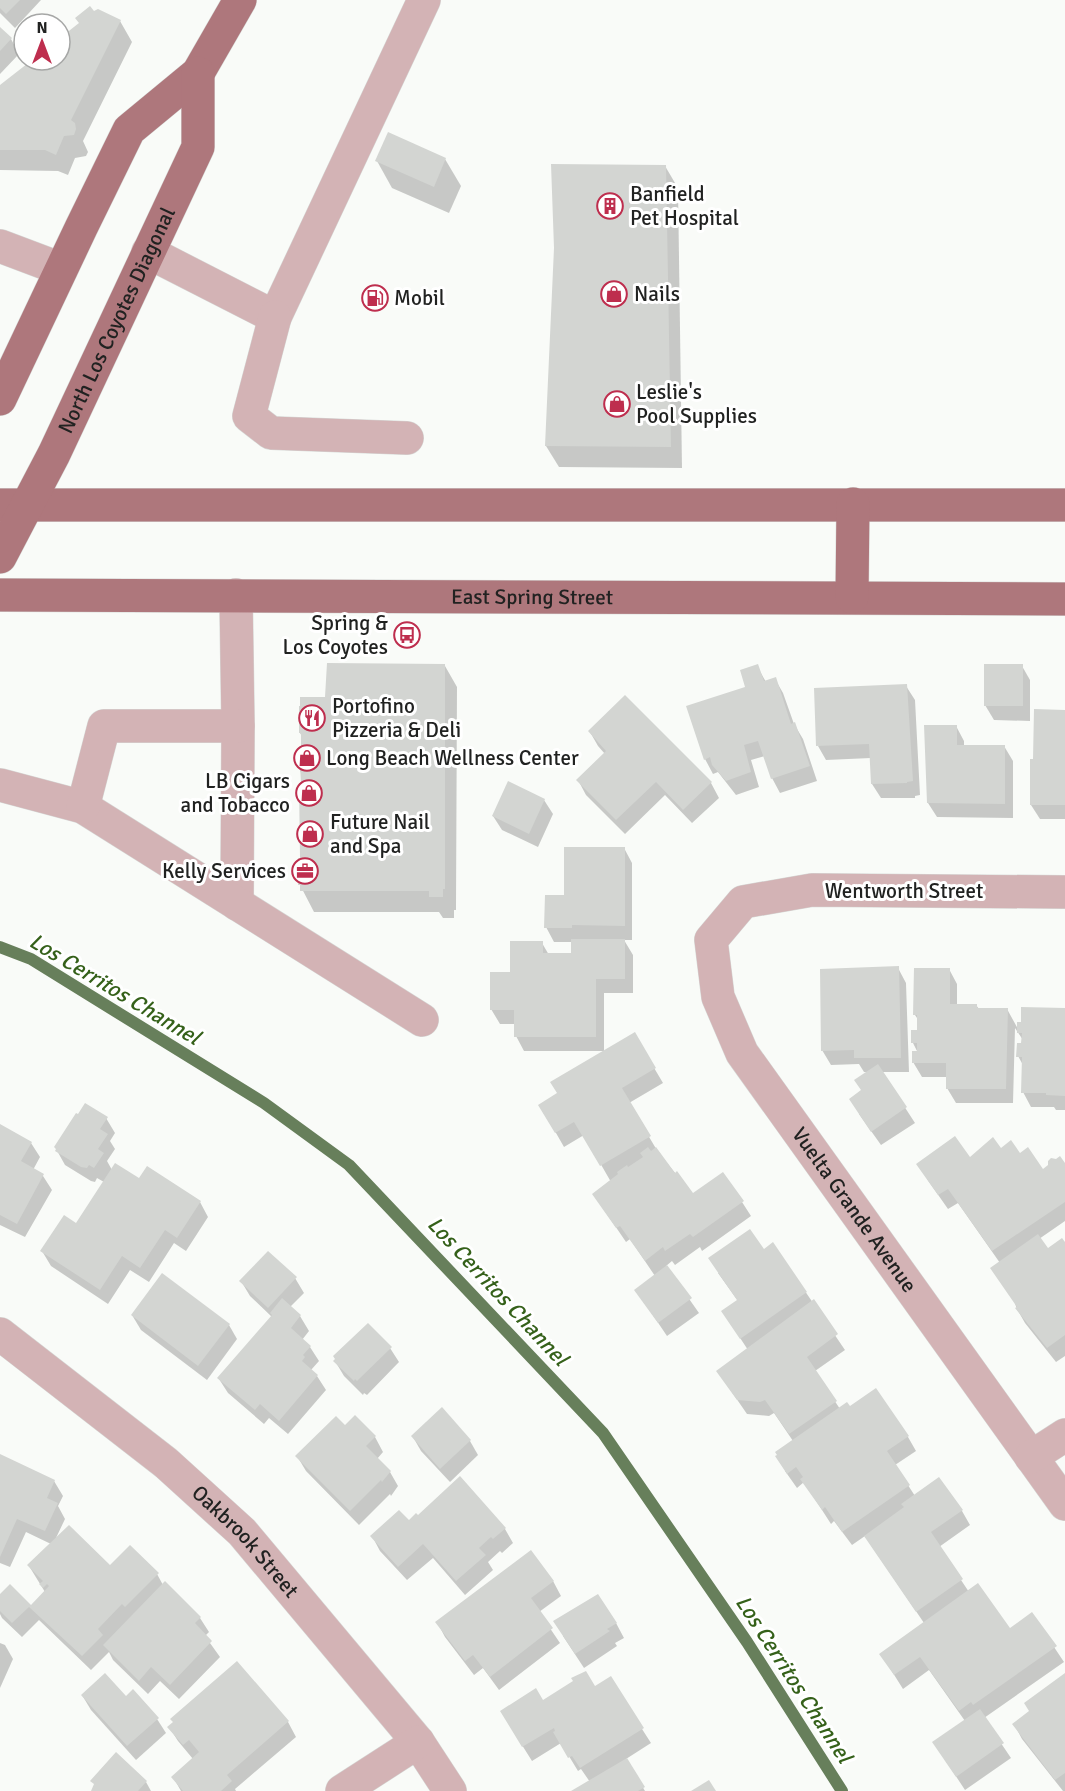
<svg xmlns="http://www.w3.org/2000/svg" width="1065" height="1791" font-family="Signika,sans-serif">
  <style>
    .shadow { fill: #0003 }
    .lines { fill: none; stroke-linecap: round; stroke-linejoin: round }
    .stream { stroke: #677f5b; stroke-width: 12 }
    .building { fill: #d3d5d2 }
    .minor-casing { stroke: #d6d8d6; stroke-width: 34 }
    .major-casing { stroke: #d6d8d6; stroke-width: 34 }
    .minor { stroke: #d3b3b5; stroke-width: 33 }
    .major { stroke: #ae777c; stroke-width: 33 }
    .labels { text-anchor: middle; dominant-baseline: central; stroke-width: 6; stroke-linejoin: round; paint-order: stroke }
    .poi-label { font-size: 21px; fill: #212221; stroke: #fff; text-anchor: start }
    .street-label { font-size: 21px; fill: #212221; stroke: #fff }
    .water-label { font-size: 22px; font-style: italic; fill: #35611a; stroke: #fff }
  </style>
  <rect width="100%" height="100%" fill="#f9fbf8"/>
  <g class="shadow">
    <polygon points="0,0 41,0 15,28 0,13"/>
    <polygon points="94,14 120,21 132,42 83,141 88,152 86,156 75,158 68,175 58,171 0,170 0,87 34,60 60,60 60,40"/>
    <polygon points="0,29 11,39 19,54 0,74"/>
    <polygon points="388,134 445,159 461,186 449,213 392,188 377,161"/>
    <polygon points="665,166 678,188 682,468 559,467 546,446 555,248"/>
    <polygon points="445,666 457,687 456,910 454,910 454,918 443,918 439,912 314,912 300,885 300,859 302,859 302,774 300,771 300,748 303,748 303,738 300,733 302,698 327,698"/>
    <polygon points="757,666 766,682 775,679 783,693 794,724 803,739 817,781 780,793 772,778 765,756 751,760 759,787 736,795 718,772 713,774 705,759 747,688"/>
    <polygon points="1022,666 1030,680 1030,721 994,720 985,705"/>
    <polygon points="906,686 915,700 920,795 915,796 915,798 881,798 872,784 871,758 826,760 818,746"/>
    <polygon points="1065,711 1065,819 1040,819 1031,805 1035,761"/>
    <polygon points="956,726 964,741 964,746 1004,746 1013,761 1013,818 937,817 928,803"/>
    <polygon points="590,732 711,783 719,798 692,823 665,795 625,834 586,795 578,780 605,754 598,746"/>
    <polygon points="544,800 553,814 538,847 502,830 493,816"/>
    <polygon points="624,848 632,863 632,940 624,940 633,955 633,993 604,993 604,1051 524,1051 516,1036 516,1024 500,1024 491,1009 512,974 542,943 549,955 573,955 573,942 554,942 546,927 566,897"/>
    <polygon points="898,968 906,983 909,1072 882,1072 915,1123 881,1145 859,1114 868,1072 864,1072 859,1064 831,1065 822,1050"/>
    <polygon points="949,969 957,984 957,1005 976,1005 979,1009 1007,1009 1018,1029 1065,1009 1065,1110 1056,1110 1054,1107 1031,1107 1023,1092 1023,1065 1018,1056 1023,1040 1015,1028 1013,1103 956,1103 947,1088 948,1077 922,1077 913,1062 918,1053 913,1043 913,1032 919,1032 919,1021 915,1015"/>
    <polygon points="634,1034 663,1083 629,1103 658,1152 693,1195 742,1202 751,1216 702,1251 700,1247 675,1265 672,1261 666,1266 699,1313 667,1336 636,1290 655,1276 630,1239 626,1242 594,1195 611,1182 584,1135 564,1147 540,1105 559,1094"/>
    <polygon points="106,1118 115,1133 110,1141 115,1149 107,1161 112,1170 200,1202 208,1217 186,1251 174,1243 149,1282 130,1270 108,1304 51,1266 42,1251 76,1225 104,1182 97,1178 95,1182 91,1181 65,1165 55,1147"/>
    <polygon points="0,1126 31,1143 40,1157 33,1170 43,1176 52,1190 25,1237 0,1225"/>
    <polygon points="1001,1150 1020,1155 1042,1171 1065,1165 1065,1221 1039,1239 1047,1250 1065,1245 1065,1356 1056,1362 1025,1323 1017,1309 1000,1263 958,1203 948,1209 927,1179 969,1159"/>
    <polygon points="773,1244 845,1350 815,1371 840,1409 908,1437 916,1451 895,1465 915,1496 962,1511 970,1525 939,1547 969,1592 1010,1630 1032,1614 1064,1662 984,1718 1011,1758 965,1790 934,1743 965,1721 929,1670 903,1689 881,1654 924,1623 865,1536 852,1545 834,1521 831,1524 804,1482 797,1488 785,1471 793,1441 774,1413 769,1416 747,1414 718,1372 748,1350 723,1312 738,1301 718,1273 764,1251"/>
    <polygon points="295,1278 304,1293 290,1307 300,1316 309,1331 302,1340 310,1347 319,1361 311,1370 317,1376 326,1390 288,1434 269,1418 264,1424 228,1393 219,1379 272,1317 250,1296 241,1281"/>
    <polygon points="132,1315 229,1325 237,1339 207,1380 141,1330"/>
    <polygon points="390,1348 399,1362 367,1395 364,1393 363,1395 344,1376 335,1361"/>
    <polygon points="355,1417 375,1437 383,1452 377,1459 390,1472 398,1486 391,1496 390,1494 359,1525 306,1471 297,1456 345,1427"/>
    <polygon points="413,1437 470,1441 478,1455 450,1482 421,1451"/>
    <polygon points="0,1455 54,1481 63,1496 58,1506 65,1519 56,1538 110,1568 157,1574 163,1585 200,1618 209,1632 205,1636 220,1657 179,1699 160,1681 148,1694 113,1660 109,1652 91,1670 39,1620 22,1637 2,1618 0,1614 0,1596 31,1607 45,1592 29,1566 51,1544 26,1532 10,1567 0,1563"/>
    <polygon points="408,1522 505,1529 513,1543 502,1553 500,1551 488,1562 493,1570 465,1595 433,1558 407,1580 380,1551 372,1536"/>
    <polygon points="553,1581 561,1596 539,1612 560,1643 499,1690 483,1668 474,1675 445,1637 437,1622"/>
    <polygon points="616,1623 624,1638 615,1643 617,1646 584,1668 563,1636"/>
    <polygon points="0,1643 5,1645 13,1659 0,1688"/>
    <polygon points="237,1664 288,1722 296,1737 235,1789 236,1791 181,1791 173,1777 193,1759 178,1741 169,1727"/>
    <polygon points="1065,1675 1065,1791 1063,1791 1022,1739 1014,1724 1031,1712"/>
    <polygon points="595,1689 642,1729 651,1743 626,1759 645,1791 574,1791 590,1782 581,1769 578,1771 561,1743 532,1761 510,1726 542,1702"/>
    <polygon points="82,1695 126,1698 157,1719 166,1733 136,1760 91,1710"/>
    <polygon points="146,1782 151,1791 92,1791"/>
  </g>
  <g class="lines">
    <polyline class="stream" points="0,947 31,959 264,1103 349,1165 603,1433 747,1642 842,1791"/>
  </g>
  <g class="building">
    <polygon points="0,0 20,0 6,14 0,8"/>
    <polygon points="90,6 94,11 98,9 121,20 71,120 75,123 76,129 74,135 64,136 56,155 45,150 0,150 0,85 32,60 60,60 60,38 79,23 75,18"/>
    <polygon points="0,27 12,38 0,51"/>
    <polygon points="388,132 446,158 434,187 375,161"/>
    <polygon points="551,164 666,165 671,447 545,446 554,248"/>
    <polygon points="327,663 445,664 445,889 443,889 443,897 429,897 429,891 300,891 300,885 298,885 298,858 300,858 299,783 301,783 299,747 301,747 301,733 299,733 299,706 300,706 300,697 325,697"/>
    <polygon points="758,664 764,681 776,677 791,724 795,722 810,766 771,779 758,741 744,745 751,772 726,781 712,765 710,757 704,760 686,706 745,687 740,670"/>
    <rect x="984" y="664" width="39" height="42"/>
    <polygon points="907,684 913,781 907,782 907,783 871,784 869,744 816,746 814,688"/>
    <polygon points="625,695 712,782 683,810 656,782 616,820 576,780 606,751 588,731"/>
    <polygon points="1034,709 1065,710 1065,805 1030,805 1030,759 1033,759"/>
    <polygon points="924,725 957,725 957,745 1005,745 1005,804 927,803"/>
    <polygon points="508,781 545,799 529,834 492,816"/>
    <polygon points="564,847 625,847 625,926 572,925 572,928 544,928 545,895 564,895"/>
    <polygon points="571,939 625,939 625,979 596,979 596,1037 514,1037 514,1010 490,1010 490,972 510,972 510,941 543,941 543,953 571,953"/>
    <polygon points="899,966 901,1058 854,1058 854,1050 821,1051 820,969"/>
    <polygon points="914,968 950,968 950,1004 977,1004 977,1008 1008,1008 1006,1089 946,1089 946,1063 912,1063 912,1051 917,1051 917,1043 911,1043 911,1030 917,1030 917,1015 913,1015"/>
    <polygon points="1021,1007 1065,1008 1065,1096 1046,1095 1046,1093 1021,1093 1022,1057 1016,1057 1017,1043 1021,1043 1022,1033 1017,1033 1017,1022 1021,1022"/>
    <polygon points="635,1032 656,1068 622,1088 651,1136 600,1166 574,1122 555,1133 538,1105 557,1093 550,1082"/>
    <polygon points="878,1064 907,1107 871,1132 849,1099 861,1090 854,1080"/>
    <polygon points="85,1103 108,1117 100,1129 108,1134 98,1149 104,1153 94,1168 89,1165 87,1168 81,1167 55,1151 56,1149 54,1147 76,1113 78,1114"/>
    <polygon points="0,1124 32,1142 21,1161 44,1174 17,1224 0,1215"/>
    <polygon points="955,1136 970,1157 993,1137 1001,1148 1011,1140 1020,1153 1028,1147 1043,1169 1048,1165 1048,1161 1051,1158 1056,1159 1060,1156 1065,1163 1065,1202 992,1251 948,1189 938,1195 916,1164"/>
    <polygon points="648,1147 651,1151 656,1147 675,1173 677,1171 693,1193 723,1172 744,1201 693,1237 690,1234 665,1251 663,1247 645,1261 620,1226 616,1228 592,1194 618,1174 617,1172 627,1165 628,1167 643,1157 640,1153"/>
    <polygon points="115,1163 139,1178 147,1166 201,1201 177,1238 165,1230 140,1268 122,1256 100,1290 40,1251 64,1215 76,1223"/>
    <polygon points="750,1229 764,1249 773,1242 807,1292 740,1339 721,1311 737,1300 708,1258"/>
    <polygon points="1038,1234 1048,1248 1062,1238 1065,1242 1065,1335 1047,1348 1015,1308 1017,1307 990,1268"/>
    <polygon points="268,1251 297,1277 268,1308 239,1281"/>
    <polygon points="667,1265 692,1298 658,1323 634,1290"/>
    <polygon points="162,1273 230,1324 198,1366 131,1315"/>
    <polygon points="282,1298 301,1315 291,1328 311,1346 303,1355 305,1357 302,1361 318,1375 279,1421 260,1404 255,1410 217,1378 272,1315 270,1313"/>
    <polygon points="814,1299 838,1334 807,1357 837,1401 789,1434 765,1400 760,1402 737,1400 716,1371"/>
    <polygon points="368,1323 392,1347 357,1381 355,1379 354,1381 333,1361 335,1359 333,1356"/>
    <polygon points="876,1388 909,1436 887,1451 910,1485 842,1532 825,1507 822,1510 800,1479 803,1477 796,1467 787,1474 775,1456 777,1455 775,1452 847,1402 850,1406"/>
    <polygon points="442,1407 471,1440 440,1469 411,1436"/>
    <polygon points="355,1415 376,1436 366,1446 391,1471 382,1482 381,1480 350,1511 295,1456 336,1416 345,1425"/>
    <polygon points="0,1454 55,1480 47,1498 58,1503 45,1531 17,1519 0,1557"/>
    <polygon points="460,1476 506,1528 493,1539 491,1537 479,1548 486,1555 456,1581 423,1544 398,1567 370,1536 399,1510 409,1520 416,1513 418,1515"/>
    <polygon points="939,1477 963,1510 931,1532 963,1579 916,1612 864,1536 904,1507 901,1504"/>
    <polygon points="69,1525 110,1565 130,1545 159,1573 125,1607 122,1604 98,1629 103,1635 82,1656 29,1607 12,1623 0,1611 0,1594 10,1584 31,1605 49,1586 47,1584 43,1588 39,1584 43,1581 27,1565"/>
    <polygon points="531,1550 554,1581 531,1598 553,1628 490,1677 473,1655 465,1661 435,1622"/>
    <polygon points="165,1581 201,1617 195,1623 212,1641 170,1685 151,1667 139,1681 103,1645"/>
    <polygon points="978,1583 1010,1628 1032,1612 1057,1646 973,1705 971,1702 959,1711 920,1657 894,1675 879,1654"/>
    <polygon points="598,1594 617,1623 607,1629 610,1631 575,1654 553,1621"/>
    <polygon points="237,1661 289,1721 227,1775 232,1781 221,1791 183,1791 171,1777 199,1752 189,1740 183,1745 167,1727 173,1722 170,1719"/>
    <polygon points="586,1671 595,1686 611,1676 644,1728 580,1768 572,1756 568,1758 553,1732 555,1731 554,1728 522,1747 500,1711 536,1688 543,1700 573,1681 571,1678"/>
    <polygon points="105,1673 126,1696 133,1689 159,1718 127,1746 81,1695"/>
    <polygon points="1065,1673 1065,1773 1055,1780 1012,1724 1029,1711 1024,1703"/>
    <polygon points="980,1709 1004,1743 956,1777 932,1742"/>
    <polygon points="116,1752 147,1781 138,1791 91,1791 94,1784 90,1781"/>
    <polygon points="627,1758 645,1787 638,1791 571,1791"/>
    <polygon points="709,1780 716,1791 691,1791"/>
  </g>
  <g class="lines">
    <g class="minor-casing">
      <g id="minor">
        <polyline points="0,246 61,269"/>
        <polyline points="148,252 275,317 424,0"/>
        <polyline points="275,317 249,416 271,433 407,438"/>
        <polyline points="236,595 238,726 237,904"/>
        <polyline points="0,785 83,807 422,1020"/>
        <polyline points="83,807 104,726 238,726"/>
        <path id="s1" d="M1065,892L812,890L743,902L711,940L718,997L742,1053L1065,1504"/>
        <path id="s2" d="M0,1334L166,1463L242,1532L418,1742L450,1791"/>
        <polyline points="1031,1457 1065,1435"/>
        <polyline points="342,1791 418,1742"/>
      </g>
    </g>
    <g class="major-casing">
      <g id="major">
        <polyline points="0,399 81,228 129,130 198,73 240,0"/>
        <polyline points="0,505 1065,505"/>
        <path id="s3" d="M0,557L54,454L198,147V73"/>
        <path id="s4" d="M0,595L1065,599"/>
        <polyline points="852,597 853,504"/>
      </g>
    </g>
    <use href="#minor" class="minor"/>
    <use href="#major" class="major"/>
  </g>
  <defs>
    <g id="building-ring" transform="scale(1.35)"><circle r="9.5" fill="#fff" stroke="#be2e4e" stroke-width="1.5"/><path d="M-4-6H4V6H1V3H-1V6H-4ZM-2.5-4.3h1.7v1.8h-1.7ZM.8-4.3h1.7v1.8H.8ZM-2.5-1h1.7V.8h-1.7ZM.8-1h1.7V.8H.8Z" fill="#be2e4e"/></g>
    <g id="shop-ring" transform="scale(1.35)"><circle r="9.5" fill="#fff" stroke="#be2e4e" stroke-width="1.5"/><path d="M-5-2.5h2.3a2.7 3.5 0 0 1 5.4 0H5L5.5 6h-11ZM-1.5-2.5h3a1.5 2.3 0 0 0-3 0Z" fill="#be2e4e"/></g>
    <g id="fuel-ring" transform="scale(1.35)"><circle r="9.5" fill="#fff" stroke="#be2e4e" stroke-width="1.5"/><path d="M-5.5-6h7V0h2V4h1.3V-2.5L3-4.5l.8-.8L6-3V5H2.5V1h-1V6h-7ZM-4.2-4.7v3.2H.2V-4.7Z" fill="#be2e4e"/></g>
    <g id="bus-ring" transform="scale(1.35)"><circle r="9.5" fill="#fff" stroke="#be2e4e" stroke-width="1.5"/><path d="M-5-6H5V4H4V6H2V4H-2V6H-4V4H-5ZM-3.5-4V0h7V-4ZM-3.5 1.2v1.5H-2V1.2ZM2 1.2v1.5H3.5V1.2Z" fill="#be2e4e"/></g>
    <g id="restaurant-ring" transform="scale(1.35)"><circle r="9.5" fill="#fff" stroke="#be2e4e" stroke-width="1.5"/><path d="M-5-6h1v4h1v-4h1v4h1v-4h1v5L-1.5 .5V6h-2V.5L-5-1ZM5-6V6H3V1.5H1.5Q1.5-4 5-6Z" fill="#be2e4e"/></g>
    <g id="office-ring" transform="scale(1.35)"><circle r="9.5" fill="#fff" stroke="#be2e4e" stroke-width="1.5"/><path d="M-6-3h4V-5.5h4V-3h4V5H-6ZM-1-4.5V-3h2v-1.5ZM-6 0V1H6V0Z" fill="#be2e4e"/></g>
  </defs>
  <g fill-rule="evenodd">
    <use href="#building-ring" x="610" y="206"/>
    <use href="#shop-ring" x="614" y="294"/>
    <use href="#fuel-ring" x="375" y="298"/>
    <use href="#shop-ring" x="617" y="404"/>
    <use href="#bus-ring" x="407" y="635"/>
    <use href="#restaurant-ring" x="312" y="718"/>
    <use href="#shop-ring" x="307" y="758"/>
    <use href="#shop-ring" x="309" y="793"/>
    <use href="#shop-ring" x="310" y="834"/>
    <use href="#office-ring" x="305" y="871"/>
  </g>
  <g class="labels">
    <g class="poi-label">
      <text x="630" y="194">Banfield<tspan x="630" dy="24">Pet Hospital</tspan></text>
      <text x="634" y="294">Nails</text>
      <text x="394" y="298">Mobil</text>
      <text x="636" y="392">Leslie's<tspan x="636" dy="24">Pool Supplies</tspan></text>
      <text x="388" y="623" text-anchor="end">Spring &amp;<tspan x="388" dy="24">Los Coyotes</tspan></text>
      <text x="332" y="706">Portofino<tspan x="332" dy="24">Pizzeria &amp; Deli</tspan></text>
      <text x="326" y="758">Long Beach Wellness Center</text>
      <text x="290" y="781" text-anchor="end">LB Cigars<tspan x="290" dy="24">and Tobacco</tspan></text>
      <text x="330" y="822">Future Nail<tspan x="330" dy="24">and Spa</tspan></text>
      <text x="286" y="871" text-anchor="end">Kelly Services</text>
    </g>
    <g class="street-label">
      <text stroke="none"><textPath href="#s3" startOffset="264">North Los Coyotes Diagonal</textPath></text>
      <text stroke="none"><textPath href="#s4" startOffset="532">East Spring Street</textPath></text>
      <text x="904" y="891">Wentworth Street</text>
      <text stroke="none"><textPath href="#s1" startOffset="684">Vuelta Grande Avenue</textPath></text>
      <text stroke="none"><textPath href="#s2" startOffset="322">Oakbrook Street</textPath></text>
    </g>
    <g class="water-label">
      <text transform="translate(115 989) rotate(31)">Los Cerritos Channel</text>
      <text transform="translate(498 1291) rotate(47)">Los Cerritos Channel</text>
      <text transform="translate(794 1679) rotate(57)">Los Cerritos Channel</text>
    </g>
  </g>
  <g transform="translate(42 42)"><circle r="28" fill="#ffffff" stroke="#a6a7a6" stroke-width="1.5"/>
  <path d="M0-4.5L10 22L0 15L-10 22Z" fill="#be2e4e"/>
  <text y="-9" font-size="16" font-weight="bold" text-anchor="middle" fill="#212221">N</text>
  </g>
</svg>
